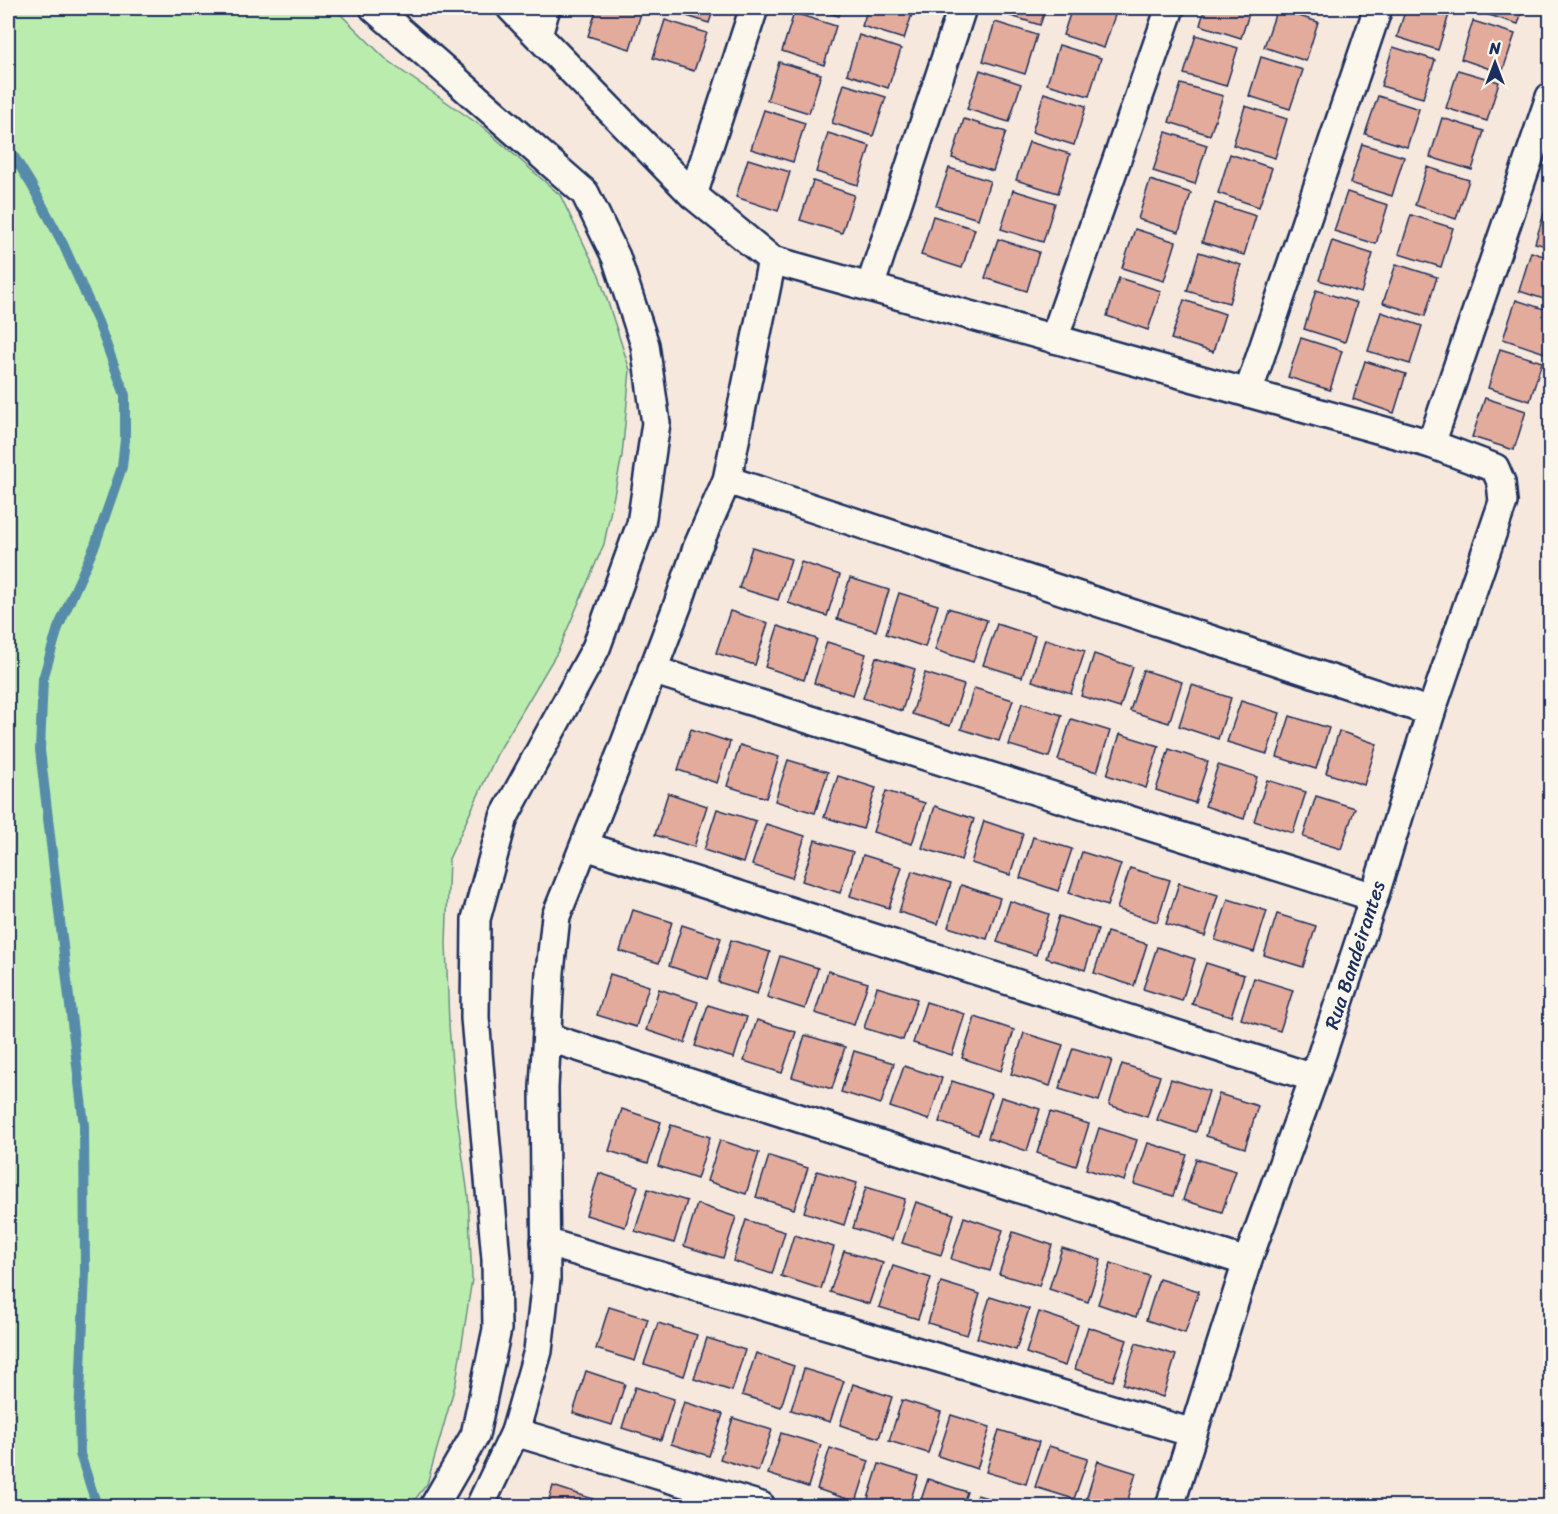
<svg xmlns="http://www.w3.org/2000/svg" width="1558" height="1514" font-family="Sriracha,sans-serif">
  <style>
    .green { fill: #baedad; stroke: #6a8e86; stroke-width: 1.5 }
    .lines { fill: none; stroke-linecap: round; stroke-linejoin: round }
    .stream { stroke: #568caa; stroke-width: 10 }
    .building { fill: #e3ab9b; stroke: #1b2f5e; stroke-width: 1.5 }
    .minor-casing { stroke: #1b2f5e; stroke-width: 32 }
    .minor { stroke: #fbf7ec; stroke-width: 27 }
    .labels { text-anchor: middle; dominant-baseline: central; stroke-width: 4.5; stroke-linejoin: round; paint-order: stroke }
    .street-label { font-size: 20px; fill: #1b2f5e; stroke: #fbf7ec }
  </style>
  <rect width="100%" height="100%" fill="#f6e8dc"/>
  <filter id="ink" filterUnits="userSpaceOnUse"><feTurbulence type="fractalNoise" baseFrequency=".0167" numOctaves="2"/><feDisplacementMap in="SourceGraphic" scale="12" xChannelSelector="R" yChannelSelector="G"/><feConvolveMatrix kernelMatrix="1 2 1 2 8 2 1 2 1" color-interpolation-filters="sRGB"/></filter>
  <g filter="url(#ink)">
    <polygon class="green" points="8,8 334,8 389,62 484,128 560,195 599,275 630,370 622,456 604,544 558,651 497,754 449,859 446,943 449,1025 455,1102 468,1195 472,1279 456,1382 427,1484 410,1506 8,1506"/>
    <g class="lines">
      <polyline class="stream" points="8,147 31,184 63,244 98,322 125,395 125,439 122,467 95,545 58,628 43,679 40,750 84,1125 85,1273 79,1417 80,1454 97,1506"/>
    </g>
    <g class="building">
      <polygon points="597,8 633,8 642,10 630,49 588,36"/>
      <polygon points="669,8 714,8 709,23 668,10"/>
      <polygon points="811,8 842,8 839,16"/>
      <polygon points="868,8 914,8 904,39 862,26"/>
      <polygon points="1000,8 1046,8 1040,25 998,12"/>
      <polygon points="1072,8 1117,9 1104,48 1063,35"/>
      <polygon points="1205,8 1251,8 1241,38 1200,25"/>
      <polygon points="1406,8 1438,8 1450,11 1438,50 1397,37"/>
      <polygon points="1477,8 1523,8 1518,24 1476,11"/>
      <polygon points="1277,9 1318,22 1306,61 1264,47"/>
      <polygon points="794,13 836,26 824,65 782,51"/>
      <polygon points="665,20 707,33 694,71 653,58"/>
      <polygon points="1473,21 1515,34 1502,73 1461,59"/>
      <polygon points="995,22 1037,35 1025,74 983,61"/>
      <polygon points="859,35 901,49 888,88 847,74"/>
      <polygon points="1196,35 1238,48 1226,86 1184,74"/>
      <polygon points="1059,45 1101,58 1089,96 1047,84"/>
      <polygon points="1393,47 1435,60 1423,98 1381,86"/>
      <polygon points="1261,57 1303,70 1290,109 1249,96"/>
      <polygon points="779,62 821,74 809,113 767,100"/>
      <polygon points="980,70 1021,84 1009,122 967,109"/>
      <polygon points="1458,70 1499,82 1487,121 1446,108"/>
      <polygon points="844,84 886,97 873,136 832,123"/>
      <polygon points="1181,84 1223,96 1210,135 1169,122"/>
      <polygon points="1044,93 1086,106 1074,145 1032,132"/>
      <polygon points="1378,96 1419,109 1407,147 1365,134"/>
      <polygon points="1245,106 1287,119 1275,158 1233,145"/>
      <polygon points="764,110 805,123 793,162 751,149"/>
      <polygon points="1442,118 1484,131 1472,170 1430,157"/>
      <polygon points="964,119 1006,132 993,171 952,158"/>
      <polygon points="1166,132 1207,145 1195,184 1153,171"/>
      <polygon points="828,133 870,146 858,185 816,172"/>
      <polygon points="1029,142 1070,154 1058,193 1016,180"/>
      <polygon points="1362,144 1404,157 1392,196 1350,183"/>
      <polygon points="1230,154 1272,168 1259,207 1218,193"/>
      <polygon points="748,159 790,172 778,211 736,197"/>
      <polygon points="1427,167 1469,180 1456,219 1415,205"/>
      <polygon points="949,168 990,181 978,219 936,206"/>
      <polygon points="1150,180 1191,193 1179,232 1138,219"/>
      <polygon points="813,181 854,195 842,233 800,220"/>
      <polygon points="1013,190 1055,203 1043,242 1001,229"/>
      <polygon points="1347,192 1388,205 1376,244 1334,231"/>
      <polygon points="1215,203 1256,216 1244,255 1202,242"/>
      <polygon points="1547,204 1550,205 1550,247 1535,243"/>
      <polygon points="1411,215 1453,228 1441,267 1399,254"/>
      <polygon points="933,216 975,229 962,268 921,255"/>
      <polygon points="1135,229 1176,242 1164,281 1122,268"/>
      <polygon points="998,239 1039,252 1027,291 985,278"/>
      <polygon points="1332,241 1373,254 1361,293 1319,280"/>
      <polygon points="1199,252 1241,265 1229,303 1187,291"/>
      <polygon points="1531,252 1550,258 1550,301 1519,291"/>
      <polygon points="1396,264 1437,277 1425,316 1383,303"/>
      <polygon points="1119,278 1161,291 1148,330 1107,316"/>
      <polygon points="1316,290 1357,303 1345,342 1304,329"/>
      <polygon points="1184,300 1225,314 1213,352 1171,339"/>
      <polygon points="1516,300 1550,311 1550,335 1545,353 1503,339"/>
      <polygon points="1381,312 1422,326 1410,364 1368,351"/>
      <polygon points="1301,338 1342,351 1330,390 1288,377"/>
      <polygon points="1500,349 1542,362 1530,401 1488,388"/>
      <polygon points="1365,361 1406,374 1394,413 1353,399"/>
      <polygon points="1485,398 1526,411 1514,450 1472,437"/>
      <polygon points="752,547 791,559 778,600 739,588"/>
      <polygon points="801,562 840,575 827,616 788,603"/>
      <polygon points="850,578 889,590 876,631 837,619"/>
      <polygon points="899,593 938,605 925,647 886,634"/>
      <polygon points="948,608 987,620 973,662 935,650"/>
      <polygon points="730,611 768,623 755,665 716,653"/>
      <polygon points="997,624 1035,636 1022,677 983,665"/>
      <polygon points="778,626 817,639 804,680 765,667"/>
      <polygon points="1045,639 1085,651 1071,693 1032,681"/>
      <polygon points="827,642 866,654 853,695 814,683"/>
      <polygon points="1094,654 1133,667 1120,708 1081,696"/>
      <polygon points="876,657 915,669 902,711 863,698"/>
      <polygon points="1143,670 1182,682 1169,723 1130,711"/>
      <polygon points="925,673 964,685 950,726 912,714"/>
      <polygon points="1192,685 1231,698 1218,739 1179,726"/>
      <polygon points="974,688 1013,700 999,741 961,729"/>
      <polygon points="1241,701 1280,713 1267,754 1227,742"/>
      <polygon points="1022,703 1062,715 1049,757 1009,745"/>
      <polygon points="1290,716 1329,728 1316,769 1277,757"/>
      <polygon points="1071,719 1110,731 1097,772 1058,760"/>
      <polygon points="691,729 730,742 717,783 678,770"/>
      <polygon points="1339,731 1377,744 1364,785 1326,773"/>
      <polygon points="1120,734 1159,746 1146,788 1107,775"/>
      <polygon points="740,745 779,757 766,798 727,786"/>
      <polygon points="1169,749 1208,762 1195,803 1156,790"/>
      <polygon points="788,760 828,772 815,813 775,801"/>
      <polygon points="1218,765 1257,777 1244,819 1205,806"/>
      <polygon points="838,776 876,788 863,829 824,817"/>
      <polygon points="1267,780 1306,792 1293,833 1254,821"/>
      <polygon points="886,791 925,803 912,844 873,832"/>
      <polygon points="668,793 707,806 694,847 655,835"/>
      <polygon points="1316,796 1355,808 1341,849 1303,837"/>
      <polygon points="935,806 974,819 961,860 922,848"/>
      <polygon points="717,809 756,821 743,863 704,850"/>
      <polygon points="984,821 1023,834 1010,875 971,863"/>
      <polygon points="766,824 805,836 792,878 752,865"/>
      <polygon points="1033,837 1072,849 1058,891 1020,878"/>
      <polygon points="815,840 853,852 840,893 802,881"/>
      <polygon points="1082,852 1121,864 1107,906 1069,893"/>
      <polygon points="863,855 902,867 889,908 850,896"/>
      <polygon points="1130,868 1170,880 1157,922 1117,909"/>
      <polygon points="912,871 951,883 938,924 899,912"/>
      <polygon points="1179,883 1218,895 1205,936 1166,924"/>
      <polygon points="961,885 1000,898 987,939 948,927"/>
      <polygon points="1228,899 1267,911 1254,952 1215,940"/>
      <polygon points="1010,901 1049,914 1036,955 997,942"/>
      <polygon points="633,910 672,922 659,963 620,951"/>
      <polygon points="1277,914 1316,926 1303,967 1264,955"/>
      <polygon points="1059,916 1098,929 1085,970 1046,958"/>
      <polygon points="682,925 721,938 708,979 669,966"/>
      <polygon points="1107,932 1147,944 1134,986 1094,973"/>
      <polygon points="731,940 770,952 757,994 718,982"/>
      <polygon points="1157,947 1195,959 1182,1001 1143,989"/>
      <polygon points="780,956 818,968 805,1009 767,997"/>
      <polygon points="1206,963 1244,975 1231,1016 1192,1004"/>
      <polygon points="828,971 868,983 854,1025 815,1013"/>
      <polygon points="610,974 649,986 636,1027 597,1015"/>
      <polygon points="1254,978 1293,990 1280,1031 1241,1019"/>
      <polygon points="877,987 917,999 903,1040 864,1028"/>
      <polygon points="659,989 698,1002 685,1043 646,1030"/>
      <polygon points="926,1002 965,1014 952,1055 913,1043"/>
      <polygon points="708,1005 747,1017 734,1058 695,1046"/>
      <polygon points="975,1017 1014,1030 1001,1071 962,1058"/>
      <polygon points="757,1020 796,1032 782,1073 744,1061"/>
      <polygon points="1024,1033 1063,1045 1050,1086 1011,1074"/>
      <polygon points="805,1035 845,1047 832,1089 792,1077"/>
      <polygon points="1073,1048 1112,1060 1099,1101 1059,1089"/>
      <polygon points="854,1051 894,1063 881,1104 841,1092"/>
      <polygon points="1122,1064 1160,1076 1147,1117 1109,1105"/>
      <polygon points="904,1066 942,1078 929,1120 890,1107"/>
      <polygon points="1171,1079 1209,1091 1196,1132 1157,1120"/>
      <polygon points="952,1081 991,1094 978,1135 939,1122"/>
      <polygon points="1219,1094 1258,1106 1245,1148 1206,1136"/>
      <polygon points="1001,1097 1040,1109 1027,1151 988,1138"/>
      <polygon points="622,1109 661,1122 648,1163 609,1151"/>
      <polygon points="1050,1112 1089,1124 1076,1166 1037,1153"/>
      <polygon points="671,1125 710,1137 697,1179 658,1166"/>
      <polygon points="1099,1128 1137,1140 1124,1181 1086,1169"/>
      <polygon points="720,1140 759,1153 746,1194 707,1181"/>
      <polygon points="1148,1143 1187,1155 1173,1196 1134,1184"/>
      <polygon points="769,1156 808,1168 794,1209 756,1197"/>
      <polygon points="1196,1159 1236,1171 1222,1212 1183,1200"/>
      <polygon points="817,1171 857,1183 844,1225 804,1212"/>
      <polygon points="599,1173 638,1186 625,1227 586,1215"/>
      <polygon points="866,1187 905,1199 892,1240 853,1228"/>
      <polygon points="648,1189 687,1201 674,1243 635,1231"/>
      <polygon points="916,1202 954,1214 941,1255 902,1243"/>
      <polygon points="697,1204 736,1217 723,1258 684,1246"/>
      <polygon points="964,1217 1003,1230 990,1271 951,1259"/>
      <polygon points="746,1220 785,1232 772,1274 733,1261"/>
      <polygon points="1013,1232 1052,1245 1039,1286 999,1274"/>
      <polygon points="794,1235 834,1247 821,1289 781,1276"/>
      <polygon points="1062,1248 1101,1260 1088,1302 1049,1289"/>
      <polygon points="844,1251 883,1263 869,1304 830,1292"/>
      <polygon points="1111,1263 1149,1276 1136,1317 1098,1304"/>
      <polygon points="893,1266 931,1278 918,1319 879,1307"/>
      <polygon points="1159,1279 1199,1291 1185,1333 1146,1320"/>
      <polygon points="941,1282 980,1294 967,1335 928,1323"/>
      <polygon points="990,1297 1029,1309 1016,1350 977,1338"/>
      <polygon points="609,1307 648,1319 635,1361 596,1349"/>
      <polygon points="1039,1312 1078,1325 1065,1366 1026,1353"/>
      <polygon points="658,1323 697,1335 684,1376 644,1364"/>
      <polygon points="1088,1327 1127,1340 1113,1381 1075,1369"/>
      <polygon points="707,1338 745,1350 732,1391 694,1379"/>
      <polygon points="1136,1343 1176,1355 1163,1397 1123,1384"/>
      <polygon points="756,1353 794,1366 781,1407 742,1395"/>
      <polygon points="804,1369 844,1381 830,1422 791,1410"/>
      <polygon points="586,1371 625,1384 612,1425 573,1413"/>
      <polygon points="853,1384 892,1397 879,1438 840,1425"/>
      <polygon points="635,1387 674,1399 661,1440 622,1428"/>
      <polygon points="902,1400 941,1412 928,1453 889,1441"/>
      <polygon points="684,1402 723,1414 709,1456 671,1444"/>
      <polygon points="951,1415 990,1427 977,1469 938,1456"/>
      <polygon points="733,1418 772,1430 758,1471 720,1459"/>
      <polygon points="999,1430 1039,1442 1026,1484 986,1472"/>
      <polygon points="781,1433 821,1445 808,1487 768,1474"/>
      <polygon points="1049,1446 1088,1458 1074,1499 1035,1487"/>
      <polygon points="830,1448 869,1461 856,1502 817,1489"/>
      <polygon points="1098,1461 1136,1473 1126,1506 1097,1506 1085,1503"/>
      <polygon points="879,1464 918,1476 909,1506 866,1505"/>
      <polygon points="928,1479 967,1492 962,1506 919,1506"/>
      <polygon points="553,1486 593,1499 590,1506 547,1506"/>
      <polygon points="977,1495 1016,1506 973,1506"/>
    </g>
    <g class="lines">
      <g class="minor-casing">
        <g id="minor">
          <polyline points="374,8 585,193 616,257 645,345 656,423 641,524 596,648 504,817 476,919 475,1018 496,1259 497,1329 475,1435 434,1506"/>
          <polyline points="511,8 693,195 772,260 1431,444 1495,468 1501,482 1503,502 1431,712 1374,897 1314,1078 1247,1262 1170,1506"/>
          <polyline points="538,35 546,8"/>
          <polyline points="693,195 754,8"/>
          <polyline points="870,287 962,8"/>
          <polyline points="1054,339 1170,8"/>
          <polyline points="1248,393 1378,8"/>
          <polyline points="1431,444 1550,97"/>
          <polyline points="727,480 1431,712"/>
          <polyline points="652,670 1374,897"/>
          <polyline points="585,846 1314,1078"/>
          <polyline points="547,1037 1247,1262"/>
          <polyline points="545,1242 1193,1433"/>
          <polyline points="515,1432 761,1506"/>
          <polyline points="480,1506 515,1432 538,1351 546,1279 544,1088 550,972 556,916 624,746 678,604 697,548 727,480 772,260"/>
        </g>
      </g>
      <use href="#minor" class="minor"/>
    </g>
  </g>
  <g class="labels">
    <g class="street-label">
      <text transform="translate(1355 955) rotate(-72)">Rua Bandeirantes</text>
    </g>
  </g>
  <rect width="1558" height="1514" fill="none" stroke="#fbf7ec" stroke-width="30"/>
  <rect x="15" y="15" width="1528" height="1484" fill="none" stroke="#1b2f5e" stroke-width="2" filter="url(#ink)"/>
  <g transform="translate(1495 63)" stroke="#fbf7ec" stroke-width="4.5" paint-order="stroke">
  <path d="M0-4.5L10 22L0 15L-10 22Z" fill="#1b2f5e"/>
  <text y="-9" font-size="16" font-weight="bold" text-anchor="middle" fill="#1b2f5e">N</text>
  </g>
</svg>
